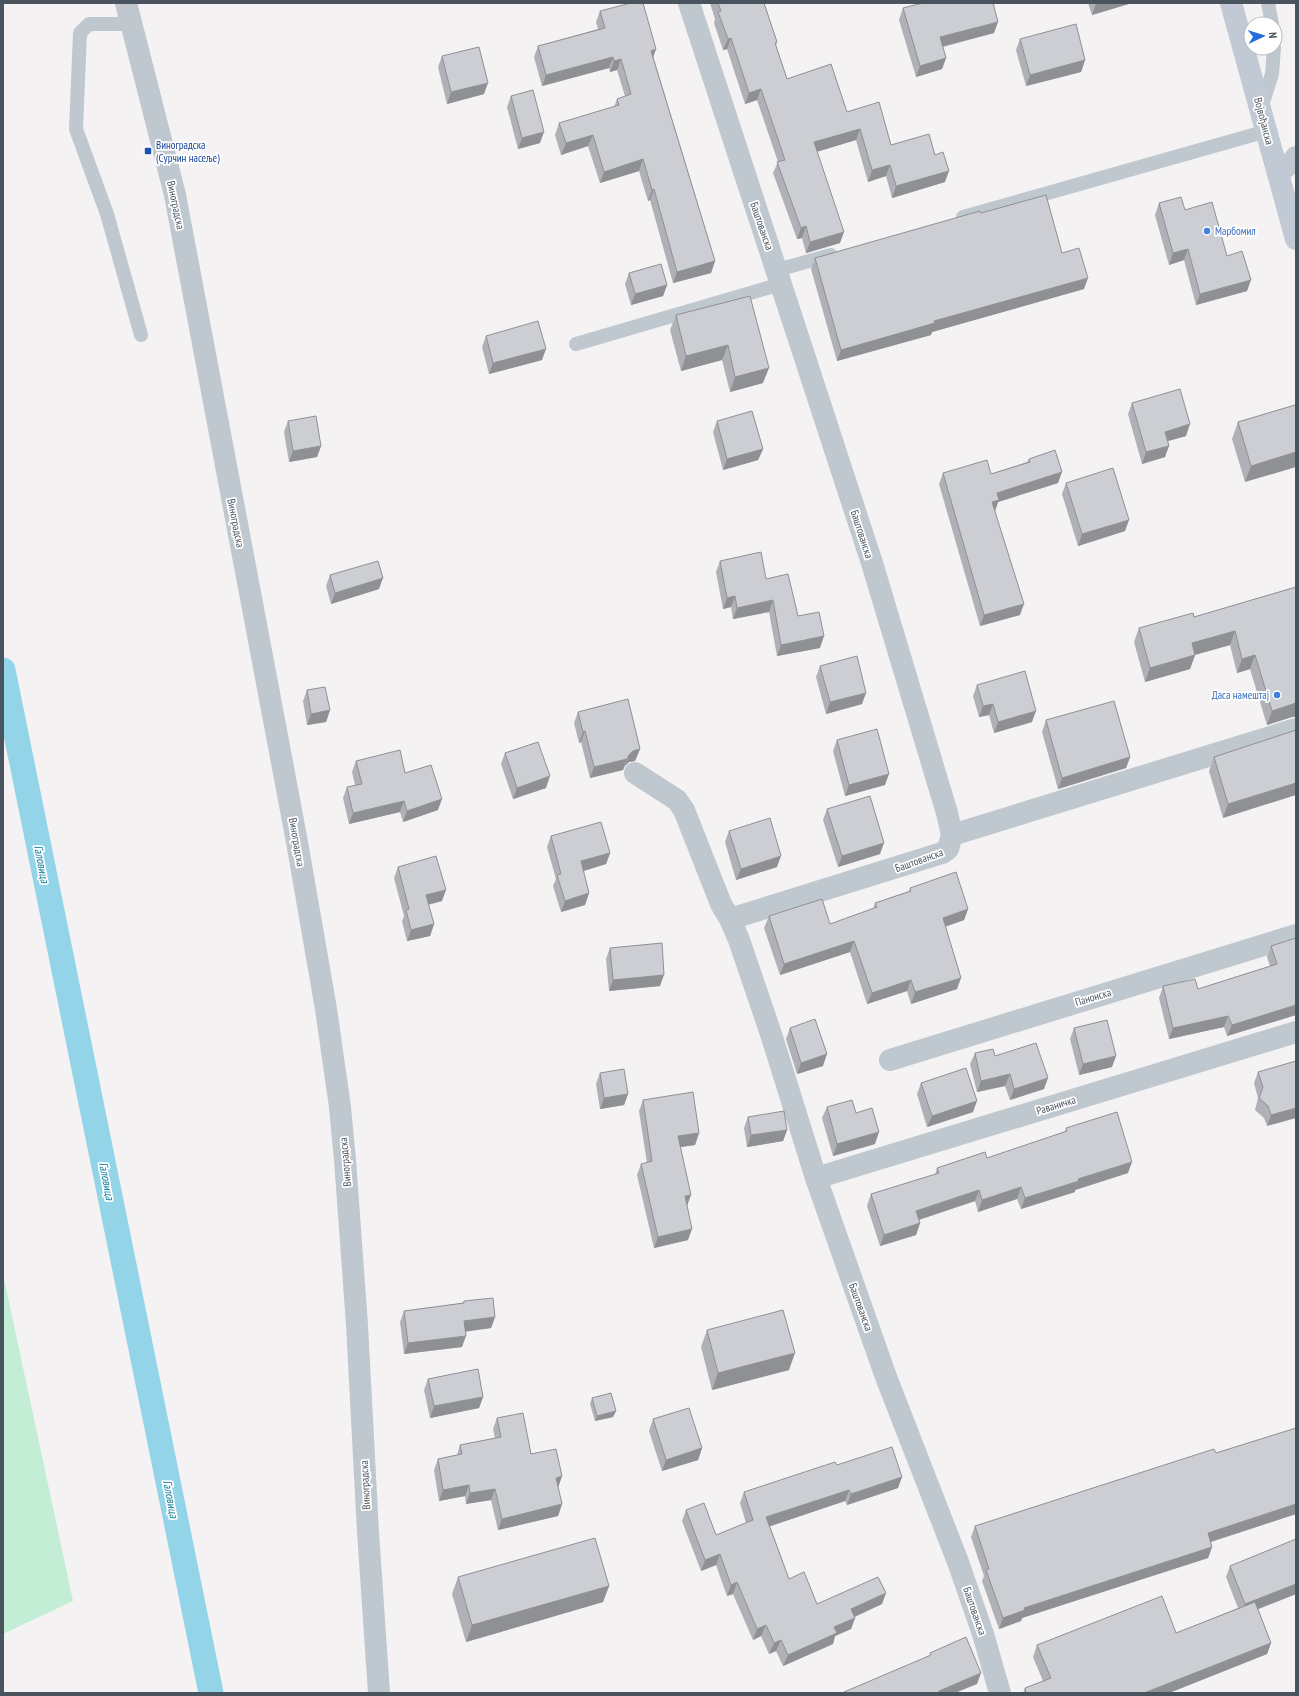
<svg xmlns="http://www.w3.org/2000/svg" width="1299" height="1696" font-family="'PT Sans Narrow',sans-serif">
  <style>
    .green { fill: #c3eed5 }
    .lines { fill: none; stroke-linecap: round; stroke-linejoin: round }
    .canal { stroke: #93d4e9; stroke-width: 25 }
    .service { stroke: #c0c8cf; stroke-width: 14 }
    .minor { stroke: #c0c8cf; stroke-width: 22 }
    .tertiary { stroke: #c0c8cf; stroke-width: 22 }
    .secondary { stroke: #c1c9d4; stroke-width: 22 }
    .wall { fill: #afb1b6 }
    .shaded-wall { fill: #8f9094 }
    .building { fill: #ccced4; stroke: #8f9094 }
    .transit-dot { fill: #1a4fb4; stroke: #fff; stroke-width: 1.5 }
    .shop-dot { fill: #3f7fe0; stroke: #fff; stroke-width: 1.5 }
    .labels { text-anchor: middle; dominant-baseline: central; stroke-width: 3.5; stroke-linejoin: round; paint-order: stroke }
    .street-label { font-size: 11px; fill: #4a545e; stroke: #fff }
    .transit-label { font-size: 11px; fill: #164399; stroke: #fff; text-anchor: start }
    .shop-label { font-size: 11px; fill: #366cbe; stroke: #fff; text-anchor: start }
    .water-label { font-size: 12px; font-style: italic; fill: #147ea0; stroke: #fff }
  </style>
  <rect width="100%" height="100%" fill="#f4f2f2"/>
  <polygon class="green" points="3,1274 73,1601 3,1634"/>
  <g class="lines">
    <polyline class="canal" points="3,670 211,1693"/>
    <g class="service">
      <polyline points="1268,3 1272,24"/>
      <polyline points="131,24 89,24 80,33 76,129 107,214 141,335"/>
      <polyline points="1261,108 1272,74 1274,48"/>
      <polyline points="963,217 1267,131"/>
      <polyline points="777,270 831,255"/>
      <polyline points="576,344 781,284"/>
    </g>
    <g class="minor">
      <polyline points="689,3 872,563 947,813 952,835 948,849 942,853 730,919"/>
      <polyline points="1278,173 1292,162 1296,157"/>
      <polyline points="635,773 677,800 684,810 721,904 730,919 739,940 771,1034 816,1178 886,1377 958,1562 983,1634 1000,1693"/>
      <polyline points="952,835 1296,729"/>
      <polyline points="890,1060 1296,935"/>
      <polyline points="816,1178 1296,1032"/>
    </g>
    <polyline class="tertiary" points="126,3 175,195 297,842 326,1009 340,1107 345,1160 357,1325 368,1532 379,1693"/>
    <polyline class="secondary" points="1231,3 1296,239"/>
  </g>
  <g class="wall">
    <polygon points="710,3 764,3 777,42 776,46 787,79 847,112 891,145 935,155 945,182 892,198 886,176 868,182 856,140 817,151 840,243 806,253 802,238 797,239 773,173 778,162 757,100 745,104 727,49 723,50 714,23 715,19"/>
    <polygon points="1088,3 1132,3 1092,15"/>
    <polygon points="903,8 994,33 943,47 946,58 942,69 916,77 899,20"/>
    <polygon points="600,11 656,49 653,56 715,261 711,273 673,283 650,200 648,201 639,171 600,183 588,146 561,155 555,135 559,123 614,107 617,99 625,96 617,70 610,72 609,68 542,86 534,57 538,46 598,29 596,22"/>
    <polygon points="1020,39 1085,60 1081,72 1026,86 1016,50"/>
    <polygon points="442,56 484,94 447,104 438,67"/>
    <polygon points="511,96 540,143 518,149 507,107"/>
    <polygon points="1159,203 1185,210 1227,256 1247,291 1196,305 1184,260 1169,265 1155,215"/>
    <polygon points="981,213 1062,253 1084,289 932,332 931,335 837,361 811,269 815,258"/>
    <polygon points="629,273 667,285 663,296 631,305 625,284"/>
    <polygon points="750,296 763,383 730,392 722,360 681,371 670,330 676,315"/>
    <polygon points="486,336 542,360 489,374 482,347"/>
    <polygon points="1132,403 1186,436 1168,441 1165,457 1142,464 1128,414"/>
    <polygon points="1295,405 1245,482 1232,439 1238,422"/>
    <polygon points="288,421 321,446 317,457 289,462 284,432"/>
    <polygon points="717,421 763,449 758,460 723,470 713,432"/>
    <polygon points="1029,459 1058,483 998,502 995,511 1020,615 980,626 939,484 943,473 991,474 1027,462"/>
    <polygon points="1066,483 1125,531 1078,546 1062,494"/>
    <polygon points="720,561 766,579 798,616 820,648 777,656 769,612 733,619 731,607 723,609 716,572"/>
    <polygon points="330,575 379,589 331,604 326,586"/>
    <polygon points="1296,587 1296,717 1292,717 1267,725 1250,669 1237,673 1230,645 1195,655 1190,669 1145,682 1134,642 1139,628 1194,617"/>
    <polygon points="820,666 862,704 826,714 816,677"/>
    <polygon points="977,685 1032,722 994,733 989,715 979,717 973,696"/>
    <polygon points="307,690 330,710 326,722 307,725 303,701"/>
    <polygon points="578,712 640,749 635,761 629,762 625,766 623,770 590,778 581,742 579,743 574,723"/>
    <polygon points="1046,720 1130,757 1126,768 1058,789 1042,732"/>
    <polygon points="1296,730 1223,818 1209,771 1214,757"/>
    <polygon points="837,740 885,785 845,796 833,751"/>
    <polygon points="505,753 546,788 513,799 501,764"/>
    <polygon points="356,761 405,773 438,810 403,822 400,812 349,824 343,798 347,787 355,785 352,772"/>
    <polygon points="827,809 880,854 838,867 823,820"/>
    <polygon points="729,831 777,867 736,880 725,842"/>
    <polygon points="551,836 610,853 606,864 583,871 589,893 585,905 561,912 553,886 556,879 547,847"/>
    <polygon points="398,867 442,901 428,905 434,924 430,936 407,941 402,921 404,916 394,878"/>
    <polygon points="910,888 968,909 964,920 945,927 957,989 911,1004 907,991 867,1004 850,952 780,975 764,928 769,916 830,924 873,909 875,903 909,891"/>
    <polygon points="1296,938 1296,1015 1227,1036 1224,1027 1169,1039 1159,998 1163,986 1198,989 1270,966 1267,957 1271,946"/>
    <polygon points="610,948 660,986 609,991 606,959"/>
    <polygon points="790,1028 823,1066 797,1074 786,1039"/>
    <polygon points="1074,1028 1112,1067 1079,1075 1070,1039"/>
    <polygon points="975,1053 995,1056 1044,1089 1010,1100 1005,1086 977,1092 970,1064"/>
    <polygon points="1296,1061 1267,1126 1264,1118 1255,1110 1258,1098 1254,1083 1258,1072"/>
    <polygon points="600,1073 628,1094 624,1105 600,1109 596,1084"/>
    <polygon points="921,1083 973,1112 927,1127 917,1094"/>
    <polygon points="643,1100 699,1133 695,1145 680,1147 687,1206 688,1240 654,1248 637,1175 641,1164 647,1163 639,1111"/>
    <polygon points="827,1107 856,1113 875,1144 833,1156 822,1118"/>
    <polygon points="748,1117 787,1130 783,1141 747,1147 744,1128"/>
    <polygon points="1066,1128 1128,1173 1075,1190 1075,1192 1021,1209 1017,1199 978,1212 975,1201 919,1220 920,1223 916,1235 880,1246 867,1206 871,1194 935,1175 937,1168 987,1158 1065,1132"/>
    <polygon points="464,1301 495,1317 491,1328 465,1332 462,1347 404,1354 400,1322 404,1311 463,1303"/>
    <polygon points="707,1330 789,1370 712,1390 701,1347"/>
    <polygon points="428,1379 483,1397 479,1408 430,1418 424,1390"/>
    <polygon points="592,1398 616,1411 613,1417 595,1421 590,1404"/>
    <polygon points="497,1418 531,1454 562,1476 558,1487 562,1504 558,1516 498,1530 491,1500 466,1504 465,1496 439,1501 434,1470 438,1459 457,1455 460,1445 495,1438 493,1429"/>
    <polygon points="653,1419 702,1448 698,1460 662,1471 649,1431"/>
    <polygon points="1296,1428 1296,1514 1211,1542 1212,1547 1208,1558 1022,1618 1021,1621 999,1629 982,1581 984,1576 971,1537 975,1526 1216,1453"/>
    <polygon points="837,1465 898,1488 847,1505 845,1501 770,1526 789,1579 817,1604 882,1604 855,1617 855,1618 851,1629 835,1636 833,1644 783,1666 776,1651 769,1654 761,1636 753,1640 733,1594 727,1596 716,1565 701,1571 682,1521 686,1510 716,1535 746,1523 740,1503 744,1492"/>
    <polygon points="1296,1539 1296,1594 1258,1609 1271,1643 1267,1654 1169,1693 1023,1693 1025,1688 1043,1681 1033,1657 1037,1645 1176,1633 1238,1608 1226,1577 1230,1566"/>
    <polygon points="458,1577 609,1586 603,1602 466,1642 452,1594"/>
  </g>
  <g class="shaded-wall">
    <polygon points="1096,3 1132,3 1092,15"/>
    <polygon points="998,22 994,33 936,48 940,37"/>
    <polygon points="731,38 727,49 723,50 728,39"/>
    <polygon points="656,49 652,61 651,51"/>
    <polygon points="613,57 609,68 542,86 546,75"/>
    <polygon points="946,58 942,69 916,77 920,66"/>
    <polygon points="621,59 617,70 610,72 614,61"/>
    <polygon points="1085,60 1081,72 1026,86 1030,75"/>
    <polygon points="488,83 484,94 447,104 451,92"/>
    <polygon points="761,89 757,100 745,104 749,93"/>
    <polygon points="860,129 856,140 810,154 814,142"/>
    <polygon points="544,132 540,143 518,149 522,138"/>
    <polygon points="593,135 588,146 561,155 566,143"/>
    <polygon points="643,159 639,171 600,183 604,172"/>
    <polygon points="890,165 886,176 868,182 872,170"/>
    <polygon points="949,171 945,182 892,198 896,186"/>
    <polygon points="654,189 650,200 648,201 652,190"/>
    <polygon points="806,226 802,238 797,239 801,228"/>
    <polygon points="844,232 840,243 806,253 810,242"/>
    <polygon points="1188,249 1184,260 1169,265 1173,253"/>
    <polygon points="715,261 711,273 673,283 677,272"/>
    <polygon points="1088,278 1084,289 932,332 931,335 837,361 841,350 934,321"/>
    <polygon points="1251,280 1247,291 1196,305 1200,294"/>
    <polygon points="667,285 663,296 631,305 635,294"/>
    <polygon points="728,345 722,360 681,371 686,356"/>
    <polygon points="546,349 542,360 489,374 493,363"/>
    <polygon points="769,368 763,383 730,392 735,377"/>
    <polygon points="1190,424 1186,436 1161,443 1165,432"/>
    <polygon points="321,446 317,457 289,462 293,451"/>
    <polygon points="1169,446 1165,457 1142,464 1146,452"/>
    <polygon points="763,449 758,460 723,470 727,459"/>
    <polygon points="1296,452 1296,467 1245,482 1251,466"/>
    <polygon points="1062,472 1058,483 998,502 995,511 992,502 997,493"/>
    <polygon points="1129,520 1125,531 1078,546 1082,534"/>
    <polygon points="383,578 379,589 331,604 335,593"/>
    <polygon points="735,596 731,607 723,609 727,598"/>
    <polygon points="773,600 769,612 733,619 737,608"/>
    <polygon points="1024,604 1020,615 980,626 984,615"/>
    <polygon points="1235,631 1230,645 1187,657 1192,643"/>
    <polygon points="824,636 820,648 777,656 781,645"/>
    <polygon points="1195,655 1190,669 1145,682 1150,668"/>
    <polygon points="1255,655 1250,669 1237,673 1242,659"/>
    <polygon points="866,693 862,704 826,714 830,702"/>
    <polygon points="1296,703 1296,717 1292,717 1267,725 1272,711"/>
    <polygon points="993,704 989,715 979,717 983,706"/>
    <polygon points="330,710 326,722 307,725 311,714"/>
    <polygon points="1036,711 1032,722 994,733 998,722"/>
    <polygon points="585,731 581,742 579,743 583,732"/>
    <polygon points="640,749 635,761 629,762 625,766 629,755 633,751"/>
    <polygon points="1130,757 1126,768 1058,789 1062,778"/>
    <polygon points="627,759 623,770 590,778 594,767"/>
    <polygon points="889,774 885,785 845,796 849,785"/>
    <polygon points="550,776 546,788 513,799 517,788"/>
    <polygon points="1296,783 1296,795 1223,818 1228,804"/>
    <polygon points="442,799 438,810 403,822 407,811"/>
    <polygon points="404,801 400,812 349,824 353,813"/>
    <polygon points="884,843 880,854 838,867 842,856"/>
    <polygon points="610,853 606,864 577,873 581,861"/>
    <polygon points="781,856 777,867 736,880 741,869"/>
    <polygon points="446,890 442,901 422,906 426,895"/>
    <polygon points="589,893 585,905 561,912 565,901"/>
    <polygon points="968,909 964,920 938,929 943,918"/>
    <polygon points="434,924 430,936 407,941 411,930"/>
    <polygon points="854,941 850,952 780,975 784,964"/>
    <polygon points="664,975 660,986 609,991 613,980"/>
    <polygon points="961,978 957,989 911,1004 915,992"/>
    <polygon points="911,980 907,991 867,1004 872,993"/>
    <polygon points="1296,1005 1296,1015 1227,1036 1232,1025"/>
    <polygon points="1228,1016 1224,1027 1169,1039 1173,1028"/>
    <polygon points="827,1054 823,1066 797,1074 801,1063"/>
    <polygon points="1116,1056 1112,1067 1079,1075 1083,1064"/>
    <polygon points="1010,1074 1005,1086 977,1092 981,1081"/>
    <polygon points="1048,1078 1044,1089 1010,1100 1014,1089"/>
    <polygon points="628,1094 624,1105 600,1109 604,1098"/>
    <polygon points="977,1101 973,1112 927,1127 932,1116"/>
    <polygon points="1296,1108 1296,1118 1267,1126 1271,1115"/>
    <polygon points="787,1130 783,1141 747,1147 751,1135"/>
    <polygon points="879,1132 875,1144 833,1156 837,1144"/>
    <polygon points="699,1133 695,1145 674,1148 678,1136"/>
    <polygon points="1132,1162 1128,1173 1075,1190 1075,1192 1021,1209 1025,1198 1078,1179"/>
    <polygon points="1021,1187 1017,1199 978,1212 982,1200"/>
    <polygon points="979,1190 975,1201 912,1222 916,1211"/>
    <polygon points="691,1195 687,1206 685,1196"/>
    <polygon points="920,1223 916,1235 880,1246 884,1235"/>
    <polygon points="692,1229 688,1240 654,1248 658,1237"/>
    <polygon points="495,1317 491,1328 459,1332 464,1321"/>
    <polygon points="466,1336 462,1347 404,1354 408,1343"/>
    <polygon points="795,1353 789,1370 712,1390 718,1373"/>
    <polygon points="483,1397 479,1408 430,1418 434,1406"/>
    <polygon points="616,1411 613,1417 595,1421 597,1416"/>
    <polygon points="702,1448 698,1460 662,1471 666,1460"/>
    <polygon points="562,1476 558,1488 556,1478"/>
    <polygon points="902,1477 898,1488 847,1505 851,1494"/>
    <polygon points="469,1485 465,1496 439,1501 443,1490"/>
    <polygon points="495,1489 491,1500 466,1504 470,1493"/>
    <polygon points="849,1490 845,1501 762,1529 766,1517"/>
    <polygon points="562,1504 558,1516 498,1530 502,1519"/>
    <polygon points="1296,1504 1296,1514 1204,1544 1208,1533"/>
    <polygon points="1212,1547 1208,1558 1022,1618 1021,1621 999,1629 1003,1618 1024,1608"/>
    <polygon points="720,1554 716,1565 701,1571 705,1560"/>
    <polygon points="737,1582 733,1594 727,1596 731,1585"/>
    <polygon points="1296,1584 1296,1594 1241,1616 1245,1604"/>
    <polygon points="609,1586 603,1602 466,1642 472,1625"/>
    <polygon points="886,1593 882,1604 847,1620 851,1609"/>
    <polygon points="855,1618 851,1629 835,1636 833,1644 783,1666 788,1655 834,1627"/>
    <polygon points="766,1625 761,1636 753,1640 757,1629"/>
    <polygon points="781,1640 776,1651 769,1654 774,1643"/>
    <polygon points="1271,1643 1267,1654 1169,1693 1144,1693"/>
    <polygon points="981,1673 977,1684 955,1693 938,1693 939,1691"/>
  </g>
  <g class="building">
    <polygon points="631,3 643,3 656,49 651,51 715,261 677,272 654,189 652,190 643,159 604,172 593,135 566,143 559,123 619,105 617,99 631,94 621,59 614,61 613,57 546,75 538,46 605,28 600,11"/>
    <polygon points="718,3 764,3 777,42 775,43 787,79 831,64 847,112 879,102 891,145 929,134 935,155 943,152 949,171 896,186 890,165 872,170 860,129 814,142 844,232 810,242 806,226 801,228 777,162 785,160 761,89 749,93 731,38 728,39 718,12 721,11"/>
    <polygon points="923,3 993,3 998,22 940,37 946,58 920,66 903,8"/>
    <polygon points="1076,24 1085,60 1030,75 1020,39"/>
    <polygon points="479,47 488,83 451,92 442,56"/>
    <polygon points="533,90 544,132 522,138 511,96"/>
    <polygon points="1046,195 1062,253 1079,248 1088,278 934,321 935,323 841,350 815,258 980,211 981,213"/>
    <polygon points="1181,197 1185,210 1212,202 1227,256 1242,251 1251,280 1200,294 1188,249 1173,253 1159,203"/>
    <polygon points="661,264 667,285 635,294 629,273"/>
    <polygon points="750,296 769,368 735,377 728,345 686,356 676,315"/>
    <polygon points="538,321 546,349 493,363 486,336"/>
    <polygon points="1180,389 1190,424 1165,432 1169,446 1146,452 1132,403"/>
    <polygon points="1295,405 1296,408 1296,452 1251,466 1238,422"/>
    <polygon points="752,411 763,449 727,459 717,421"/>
    <polygon points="316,416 321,446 293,451 288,421"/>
    <polygon points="1055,450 1062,472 997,493 999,500 992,502 1024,604 984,615 943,473 987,460 991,474 1030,462 1029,459"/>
    <polygon points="1113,468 1129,520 1082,534 1066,483"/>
    <polygon points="761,552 766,579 788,574 798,616 819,612 824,636 781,645 773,600 737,608 735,596 727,598 720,561"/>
    <polygon points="378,561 383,578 335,593 330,575"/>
    <polygon points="1296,587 1296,703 1272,711 1255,655 1242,659 1235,631 1192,643 1195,655 1150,668 1139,628 1193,613 1194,617"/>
    <polygon points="857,656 866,693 830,702 820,666"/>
    <polygon points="1025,671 1036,711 998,722 993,704 983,706 977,685"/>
    <polygon points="325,687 330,710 311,714 307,690"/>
    <polygon points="628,699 640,749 633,751 629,755 627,759 594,767 585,731 583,732 578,712"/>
    <polygon points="1114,701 1130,757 1062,778 1046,720"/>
    <polygon points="877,729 889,774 849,785 837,740"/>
    <polygon points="1296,730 1296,783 1228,804 1214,757"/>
    <polygon points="538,742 550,776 517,788 505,753"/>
    <polygon points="400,750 405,773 431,765 442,799 407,811 404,801 353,813 347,787 362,784 356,761"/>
    <polygon points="870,796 884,843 842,856 827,809"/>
    <polygon points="770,818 781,856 741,869 729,831"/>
    <polygon points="601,822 610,853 581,861 589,893 565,901 557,875 561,874 551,836"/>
    <polygon points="436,856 446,890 426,895 434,924 411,930 406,910 409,909 398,867"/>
    <polygon points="956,872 968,909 943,918 961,978 915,992 911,980 872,993 854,941 784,964 769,916 822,899 830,924 877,907 875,903 911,891 910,888"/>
    <polygon points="1296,938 1296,1005 1232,1025 1228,1016 1173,1028 1163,986 1195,979 1198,989 1277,964 1271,946"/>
    <polygon points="662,943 664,975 613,980 610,948"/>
    <polygon points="815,1019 827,1054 801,1063 790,1028"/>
    <polygon points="1107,1020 1116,1056 1083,1064 1074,1028"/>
    <polygon points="1036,1043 1048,1078 1014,1089 1010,1074 981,1081 975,1053 993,1049 995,1056"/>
    <polygon points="1296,1061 1296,1108 1271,1115 1268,1106 1259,1098 1263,1087 1258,1072"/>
    <polygon points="966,1068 977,1101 932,1116 921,1083"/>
    <polygon points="624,1069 628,1094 604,1098 600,1073"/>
    <polygon points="693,1092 699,1133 678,1136 691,1195 685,1196 692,1229 658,1237 641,1164 652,1161 643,1100"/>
    <polygon points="852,1100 856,1113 872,1108 879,1132 837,1144 827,1107"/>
    <polygon points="784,1111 787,1130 751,1135 748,1117"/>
    <polygon points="1117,1112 1132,1162 1078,1179 1079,1181 1025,1198 1021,1187 982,1200 979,1190 916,1211 920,1223 884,1235 871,1194 939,1173 937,1168 985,1152 987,1158 1067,1131 1066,1128"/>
    <polygon points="493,1298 495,1317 464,1321 466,1336 408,1343 404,1311 464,1303 464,1301"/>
    <polygon points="783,1310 795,1353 718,1373 707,1330"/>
    <polygon points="478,1369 483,1397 434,1406 428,1379"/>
    <polygon points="611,1393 616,1411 597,1416 592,1398"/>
    <polygon points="689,1408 702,1448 666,1460 653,1419"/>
    <polygon points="523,1413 531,1454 556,1449 562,1476 556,1478 562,1504 502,1519 495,1489 470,1493 469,1485 443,1490 438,1459 462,1454 460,1445 501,1437 497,1418"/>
    <polygon points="1296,1428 1296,1504 1208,1533 1212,1547 1024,1608 1025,1610 1003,1618 986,1570 989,1569 975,1526 1214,1449 1216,1453"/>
    <polygon points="892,1447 902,1477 851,1494 849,1490 766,1517 789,1579 804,1572 817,1604 878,1577 886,1593 851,1609 855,1618 834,1627 837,1633 788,1655 781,1640 774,1643 766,1625 757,1629 737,1582 731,1585 720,1554 705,1560 686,1510 704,1503 716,1535 753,1520 744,1492 835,1462 837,1465"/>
    <polygon points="595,1538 609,1586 472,1625 458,1577"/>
    <polygon points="1296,1539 1296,1584 1245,1604 1230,1566"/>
    <polygon points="1162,1596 1176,1633 1255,1602 1271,1643 1144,1693 1026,1693 1025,1688 1051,1678 1037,1645"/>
    <polygon points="966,1637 981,1673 939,1691 939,1693 845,1693 844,1692 931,1655 930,1653"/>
  </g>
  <rect class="transit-dot" x="144" y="147" width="8" height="8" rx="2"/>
  <g class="shop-dot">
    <circle cx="1207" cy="231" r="4"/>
    <circle cx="1277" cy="695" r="4"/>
  </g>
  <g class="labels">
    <g class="street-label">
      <text transform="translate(1264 121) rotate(75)">Војвођанска</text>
      <text transform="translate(176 205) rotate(78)">Виноградска</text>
      <text transform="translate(762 226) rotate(71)">Баштованска</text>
      <text transform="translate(236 523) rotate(79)">Виноградска</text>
      <text transform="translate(862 534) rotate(72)">Баштованска</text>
      <text transform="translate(297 842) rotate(80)">Виноградска</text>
      <text transform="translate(919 860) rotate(-20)">Баштованска</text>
      <text transform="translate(1093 997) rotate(-17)">Панонска</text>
      <text transform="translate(1056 1105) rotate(-17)">Раваничка</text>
      <text transform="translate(345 1162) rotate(-95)">Виноградска</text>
      <text transform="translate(861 1307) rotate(70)">Баштованска</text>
      <text transform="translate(365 1485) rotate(-93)">Виноградска</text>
      <text transform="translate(975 1611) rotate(71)">Баштованска</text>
    </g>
    <g class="transit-label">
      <text x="156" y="145">Виноградска<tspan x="156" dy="13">(Сурчин насеље)</tspan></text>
    </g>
    <g class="shop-label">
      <text x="1215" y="231">Марбомил</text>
      <text x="1269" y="695" text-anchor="end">Даса намештај</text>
    </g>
    <g class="water-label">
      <text transform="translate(42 864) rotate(79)">Галовица</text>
      <text transform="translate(107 1181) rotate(79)">Галовица</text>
      <text transform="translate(171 1499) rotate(79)">Галовица</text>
    </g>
  </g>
  <rect width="1299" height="1696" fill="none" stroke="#4a545e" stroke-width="8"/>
  <g transform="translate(1263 36) rotate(86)"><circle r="19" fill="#ffffff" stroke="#b7bbbf"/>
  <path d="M0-3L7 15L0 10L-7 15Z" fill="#236edd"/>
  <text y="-6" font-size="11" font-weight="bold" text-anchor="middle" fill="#4a545e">N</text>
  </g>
</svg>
